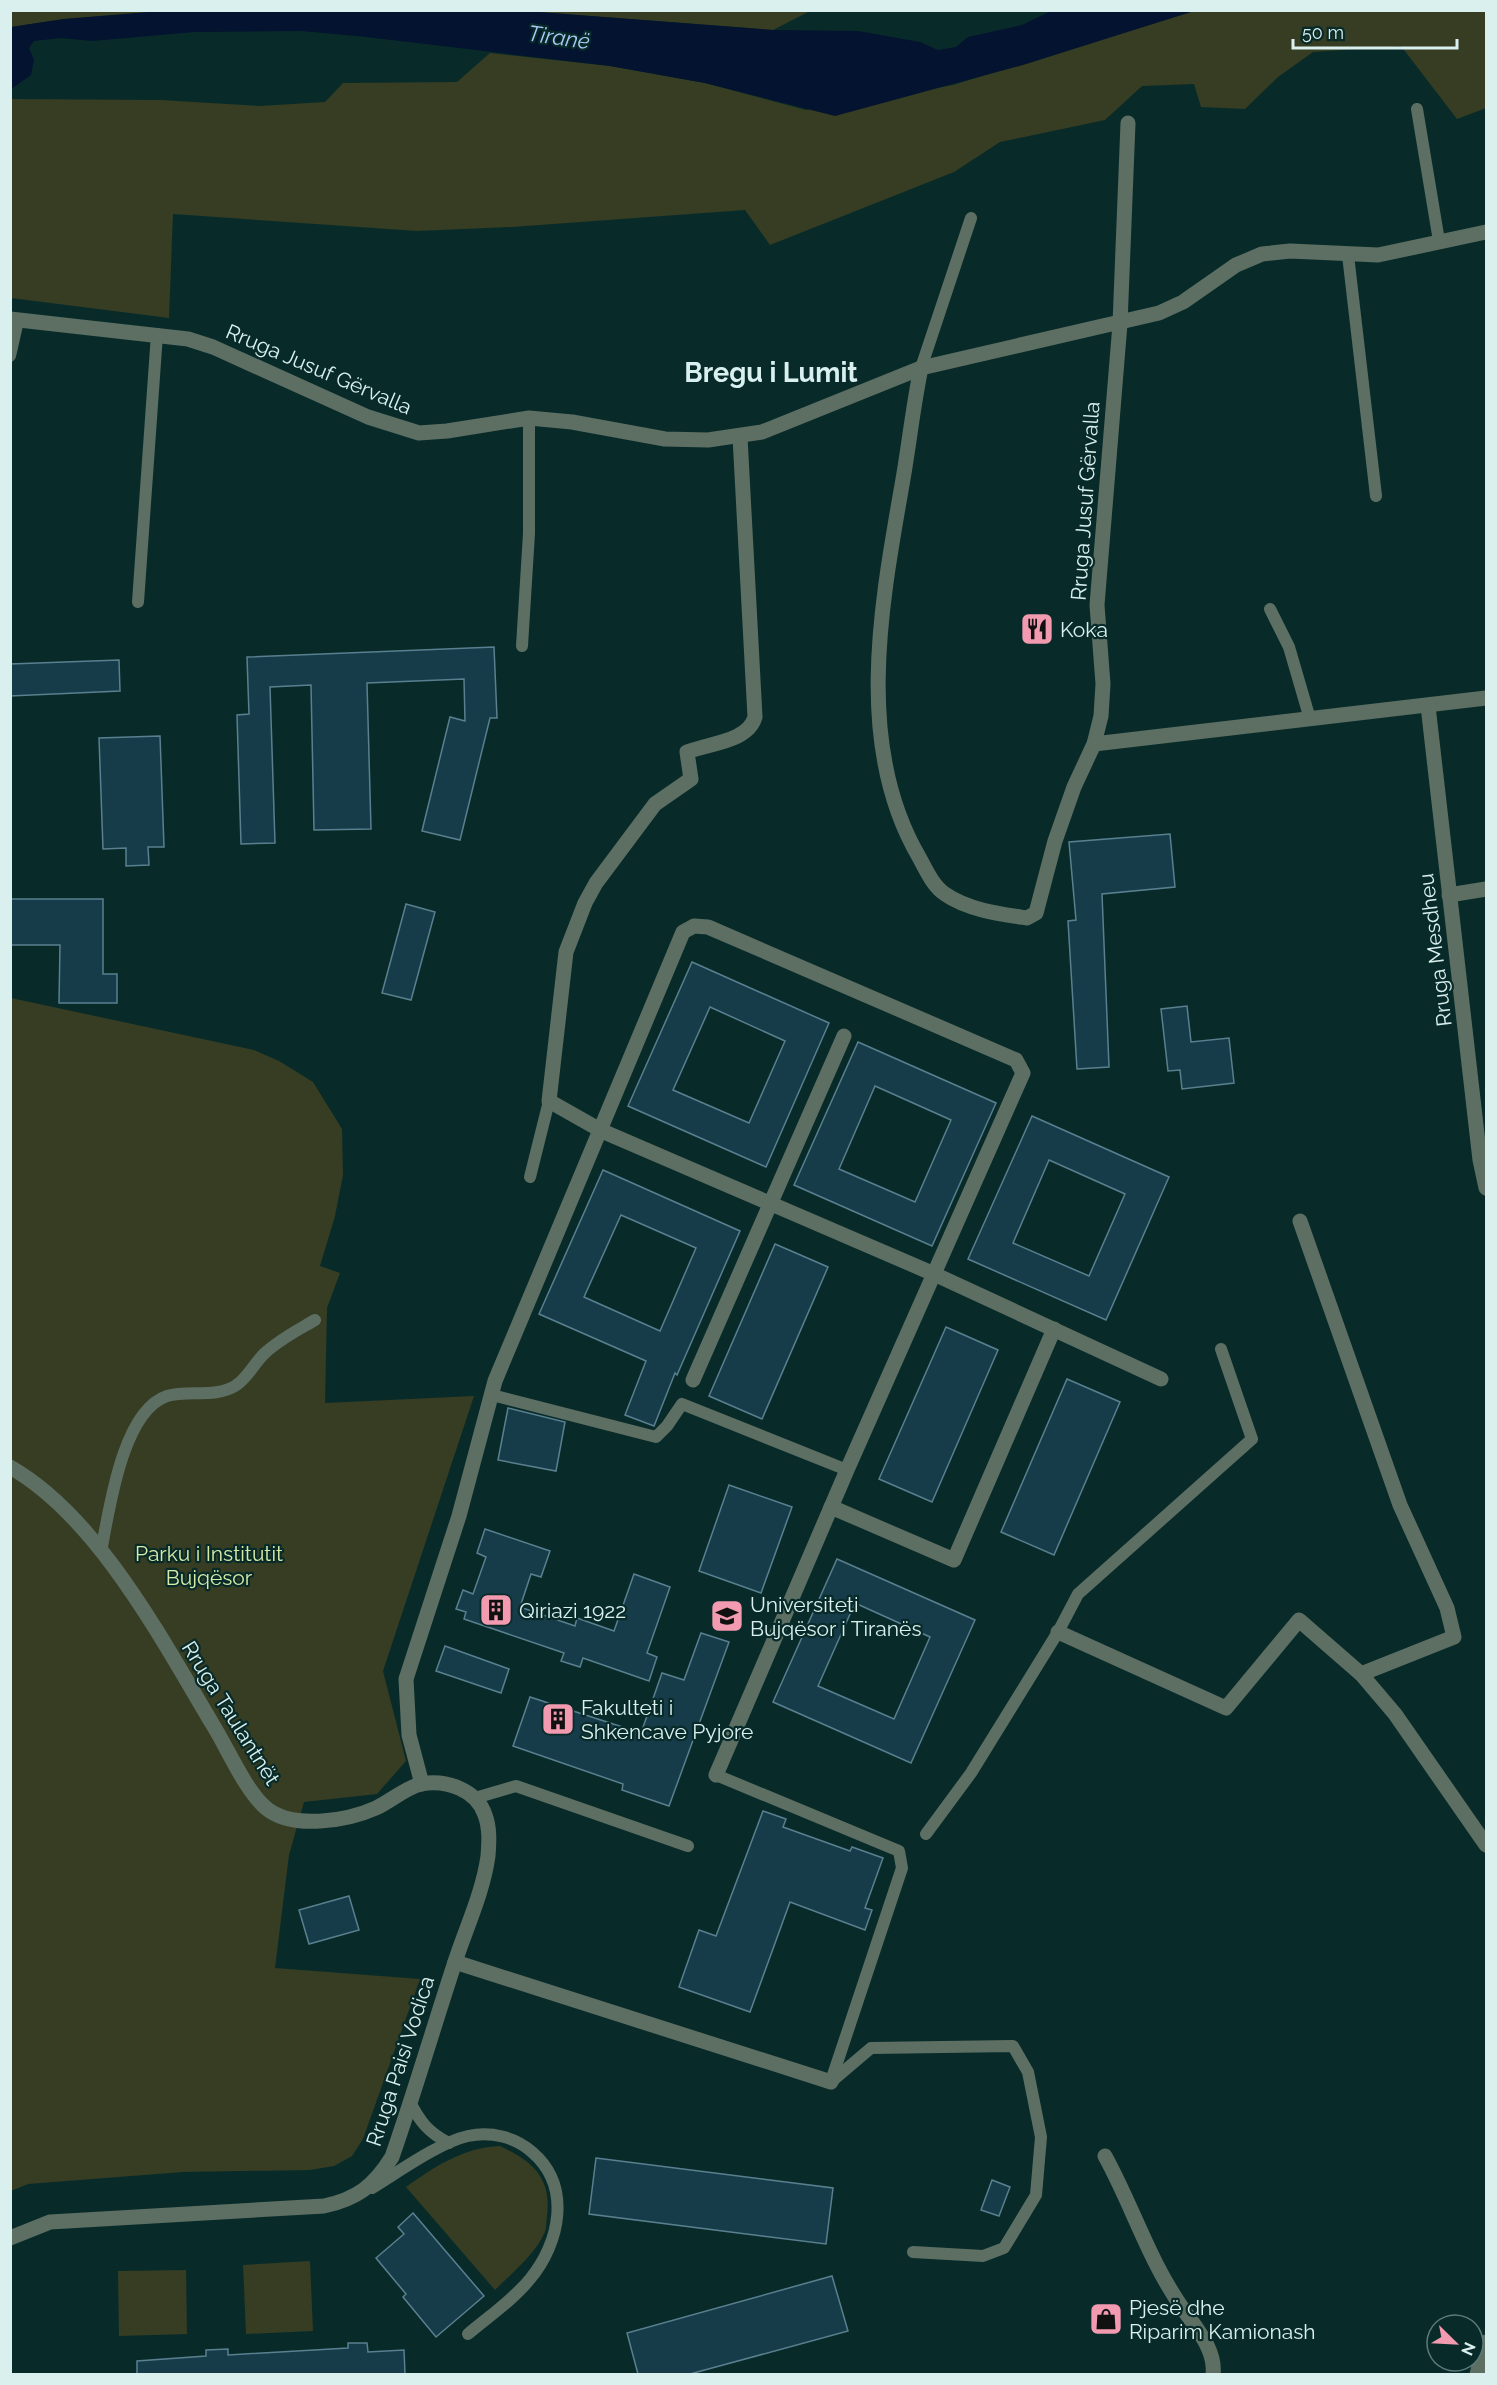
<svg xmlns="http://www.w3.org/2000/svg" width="1497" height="2385" font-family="Raleway,sans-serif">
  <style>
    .green { fill: #363d23 }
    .water { fill: #04132f }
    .building { fill: #163c49; stroke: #5a8090; stroke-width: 1.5; fill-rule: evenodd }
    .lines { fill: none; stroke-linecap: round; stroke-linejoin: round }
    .service { stroke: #5d6f63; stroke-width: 12 }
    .pedestrian { stroke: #5d6f63; stroke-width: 15 }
    .minor { stroke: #5d6f63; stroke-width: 15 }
    .tertiary { stroke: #5d6f63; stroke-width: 15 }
    .labels { text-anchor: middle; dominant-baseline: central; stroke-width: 4.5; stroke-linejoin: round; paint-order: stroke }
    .street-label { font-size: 21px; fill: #d9f0ee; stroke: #082b2a }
    .poi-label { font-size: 21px; fill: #d9f0ee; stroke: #082b2a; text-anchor: start }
    .park-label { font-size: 21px; fill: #d7eba6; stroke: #082b2a }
    .water-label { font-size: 22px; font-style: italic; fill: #acc9f8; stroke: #082b2a }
    .district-label { font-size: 27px; font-weight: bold; fill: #d9f0ee; stroke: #082b2a }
  </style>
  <rect width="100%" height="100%" fill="#082b2a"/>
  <g class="green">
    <polygon points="10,11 172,11 64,19 11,27"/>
    <polygon points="524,11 810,11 773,30"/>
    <polygon points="1194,11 1486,11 1486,108 1457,119 1401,46 1313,52 1278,77 1245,109 1201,107 1194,84 1142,86 1105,120 1000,142 954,172 770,245 745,210 512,227 417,231 173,214 169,318 11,298 11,99 161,100 260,106 325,102 343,83 457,82 490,53 610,66 705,83 806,110 953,85"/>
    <polygon points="11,998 254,1050 279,1061 313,1082 342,1129 343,1175 335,1216 320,1266 340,1273 327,1308 325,1403 474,1396 383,1671 406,1761 377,1794 304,1802 289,1855 275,1968 420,1979 363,2139 352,2156 334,2166 310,2170 183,2172 28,2184 11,2191"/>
    <path d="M500,2146C532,2161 552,2177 547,2216C546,2221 547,2229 544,2234C536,2253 509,2276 495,2290L406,2187C434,2167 464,2147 500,2146Z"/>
    <polygon points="310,2261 313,2331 246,2334 243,2265"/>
    <polygon points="186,2270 187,2334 119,2336 118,2271"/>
  </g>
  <polygon class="water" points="172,10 526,11 773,30 858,31 920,42 938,50 956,47 968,37 1022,25 1051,11 1194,11 1023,65 835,116 705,83 610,66 366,37 302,31 195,32 92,41 61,38 34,41 29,48 34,60 31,75 11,89 11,27 64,19"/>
  <g class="building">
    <polygon points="494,647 497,718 490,718 460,840 422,831 450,717 465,721 464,679 367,683 371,829 314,830 311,685 270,687 275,843 241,844 237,715 249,714 247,657"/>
    <polygon points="119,660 120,691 10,696 10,664"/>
    <polygon points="160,736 164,847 148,847 149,865 126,866 126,848 103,849 99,738"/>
    <polygon points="1170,834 1175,887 1102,894 1109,1067 1077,1069 1068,921 1076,920 1069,842"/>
    <polygon points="10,899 103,899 103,974 117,974 117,1003 59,1003 60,945 10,945"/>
    <polygon points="406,904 435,912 411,1000 382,993"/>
    <path d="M692,962L829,1023L766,1167L628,1106ZM710,1007L785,1041L749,1123L673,1090Z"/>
    <polygon points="1187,1006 1191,1042 1229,1038 1234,1083 1182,1089 1180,1070 1168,1071 1161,1009"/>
    <path d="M858,1042L996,1103L932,1246L794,1185ZM875,1086L951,1120L915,1202L839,1169Z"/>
    <path d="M1032,1116L1169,1177L1106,1320L968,1259ZM1049,1160L1125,1194L1089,1276L1013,1243Z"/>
    <path d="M603,1170L740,1231L677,1375L675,1373L654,1426L625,1415L646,1361L539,1314ZM621,1215L696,1248L660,1331L584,1297Z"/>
    <polygon points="775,1244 828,1267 762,1419 709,1396"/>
    <polygon points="946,1327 998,1350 932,1502 879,1479"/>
    <polygon points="1067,1379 1120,1402 1054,1555 1001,1532"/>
    <polygon points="508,1408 565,1422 556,1471 498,1460"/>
    <polygon points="729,1485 792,1507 761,1593 699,1571"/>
    <polygon points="485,1529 550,1551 541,1577 531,1574 520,1607 575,1626 577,1618 614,1631 634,1574 670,1587 647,1653 657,1657 649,1681 583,1658 580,1667 561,1661 564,1653 464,1619 466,1612 456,1609 463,1590 473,1594 486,1557 477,1553"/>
    <path d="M837,1559L975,1620L911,1763L773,1702ZM855,1603L930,1637L894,1719L818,1686Z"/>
    <polygon points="701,1633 729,1642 669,1806 622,1790 623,1784 513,1746 530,1697 641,1733 662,1673 684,1680"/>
    <polygon points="445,1646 509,1669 501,1693 436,1671"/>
    <polygon points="763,1811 786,1819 783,1827 850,1851 852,1847 883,1858 865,1908 872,1910 865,1930 790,1902 750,2012 679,1987 699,1930 716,1936"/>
    <polygon points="349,1896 359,1930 309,1944 299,1910"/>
    <polygon points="596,2158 833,2188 826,2244 589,2214"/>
    <polygon points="992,2180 1010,2187 999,2216 981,2210"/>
    <polygon points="413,2213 484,2296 436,2337 403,2297 406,2294 376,2258 404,2234 398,2227"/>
    <polygon points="832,2276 848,2331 690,2374 638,2374 627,2333"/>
    <polygon points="348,2343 367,2343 368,2352 404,2350 405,2374 137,2374 137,2361 206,2356 206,2350 228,2349 228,2355 348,2348"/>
  </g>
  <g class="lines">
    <g class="service">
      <polyline points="1417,109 1439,241"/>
      <polyline points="1348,255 1376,496"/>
      <polyline points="10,356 18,321"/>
      <polyline points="921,368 971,218"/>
      <polyline points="138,602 157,334"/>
      <polyline points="1270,609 1289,647 1310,719"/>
      <polyline points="522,646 529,533 529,418"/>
      <polyline points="530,1177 549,1101"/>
      <polyline points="492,1395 656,1437 667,1426 682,1404 847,1470"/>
      <path d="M101,1552C109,1511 122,1411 167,1396C187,1390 216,1398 235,1386C248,1378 254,1363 265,1353C280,1339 298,1330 315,1320"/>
      <polyline points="716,1775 899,1851 902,1868 831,2081"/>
      <polyline points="475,1798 516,1786 688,1846"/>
      <polyline points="926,1834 971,1773 1058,1632 1078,1594 1252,1439 1221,1349"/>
      <polyline points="831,2082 871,2048 1013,2046 1028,2072 1041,2137 1036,2195 1004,2248 983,2256 913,2252"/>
      <path d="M410,2102C420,2122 429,2133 449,2143"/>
      <path d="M372,2188C397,2173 440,2142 468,2136C491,2131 515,2137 532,2152C572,2186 560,2243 530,2279C513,2300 488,2317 468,2334"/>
    </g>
    <g class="pedestrian">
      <polyline points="693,1380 844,1036"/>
      <polyline points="831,1507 954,1560 1054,1329"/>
    </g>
    <g class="minor">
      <path d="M921,368C913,406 909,446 902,485C881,605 854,746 919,857C926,870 933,886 945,894C968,910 1000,914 1027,918L1036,913L1055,841L1074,787L1094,744L1101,716L1103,684L1097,605L1120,324L1128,123"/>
      <path d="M740,437L755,717C748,742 709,743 687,752L691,779L655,804L596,883L585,903L566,952L549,1101L602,1131L934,1274L1161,1379"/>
      <polyline points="1428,706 1480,1160 1486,1188"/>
      <polyline points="1094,744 1486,698"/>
      <polyline points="1449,895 1486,889"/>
      <polyline points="1300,1221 1400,1505 1447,1608 1454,1637 1361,1674"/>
      <path d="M10,1467C98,1517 162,1640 213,1725C228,1749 245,1790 266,1808C292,1830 347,1821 376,1808C391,1801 405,1788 421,1784C446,1779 477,1790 485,1815C490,1828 489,1843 488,1856C483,1893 465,1930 454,1965C433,2029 414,2094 392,2157C374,2186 357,2199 324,2206L50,2222L10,2238"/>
      <polyline points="1058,1632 1226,1708 1299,1620 1361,1674 1395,1714 1486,1845"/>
      <polyline points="422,1784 409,1735 406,1679 459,1516 495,1381 683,932 694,926 708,927 1016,1060 1023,1073 847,1470 716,1775"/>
      <polyline points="455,1962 831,2082"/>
      <path d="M1105,2156C1133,2207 1149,2261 1183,2309C1196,2328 1216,2350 1213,2374"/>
      <polyline points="1477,2374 1486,2342"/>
    </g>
    <polyline class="tertiary" points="10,319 188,339 213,347 368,417 419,433 447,431 529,418 572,422 665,439 708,440 762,432 921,368 1159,313 1183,302 1236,265 1262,254 1290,251 1378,255 1486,232"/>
  </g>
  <defs>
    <g id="restaurant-square" transform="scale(1.725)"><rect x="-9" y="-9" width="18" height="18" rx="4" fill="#f29aaf" stroke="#082b2a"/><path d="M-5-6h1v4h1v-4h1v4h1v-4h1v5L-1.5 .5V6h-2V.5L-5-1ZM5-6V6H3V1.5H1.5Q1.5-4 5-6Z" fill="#111"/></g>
    <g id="building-square" transform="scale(1.725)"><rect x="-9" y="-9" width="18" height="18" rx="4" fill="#f29aaf" stroke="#082b2a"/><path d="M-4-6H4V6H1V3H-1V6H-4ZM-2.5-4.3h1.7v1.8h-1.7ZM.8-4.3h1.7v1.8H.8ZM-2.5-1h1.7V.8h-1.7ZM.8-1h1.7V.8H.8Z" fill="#111"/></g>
    <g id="university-square" transform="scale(1.725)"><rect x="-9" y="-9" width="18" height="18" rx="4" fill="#f29aaf" stroke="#082b2a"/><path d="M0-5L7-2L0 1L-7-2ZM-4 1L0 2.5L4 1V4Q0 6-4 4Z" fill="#111"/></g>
    <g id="shop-square" transform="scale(1.725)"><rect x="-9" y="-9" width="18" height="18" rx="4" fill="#f29aaf" stroke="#082b2a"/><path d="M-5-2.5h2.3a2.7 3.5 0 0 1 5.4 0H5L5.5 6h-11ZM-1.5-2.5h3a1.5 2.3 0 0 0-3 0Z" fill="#111"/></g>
  </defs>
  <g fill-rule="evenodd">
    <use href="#restaurant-square" x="1037" y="629"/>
    <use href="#building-square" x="496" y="1610"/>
    <use href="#university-square" x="727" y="1616"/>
    <use href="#building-square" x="558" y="1719"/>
    <use href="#shop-square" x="1106" y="2319"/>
  </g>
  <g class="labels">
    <g class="street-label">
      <text transform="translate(319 369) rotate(23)">Rruga Jusuf Gërvalla</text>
      <text transform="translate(1085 501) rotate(-86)">Rruga Jusuf Gërvalla</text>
      <text transform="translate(1435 950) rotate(-97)">Rruga Mesdheu</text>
      <text transform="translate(231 1713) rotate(58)">Rruga Taulantnët</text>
      <text transform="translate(400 2061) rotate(-72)">Rruga Paisi Vodica</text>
    </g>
    <g class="poi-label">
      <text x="1060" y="629">Koka</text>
      <text x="750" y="1604">Universiteti<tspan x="750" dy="24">Bujqësor i Tiranës</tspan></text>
      <text x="519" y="1610">Qiriazi 1922</text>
      <text x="581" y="1707">Fakulteti i<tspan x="581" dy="24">Shkencave Pyjore</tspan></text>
      <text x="1129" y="2307">Pjesë dhe<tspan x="1129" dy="24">Riparim Kamionash</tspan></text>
    </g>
    <g class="park-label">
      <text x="209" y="1553">Parku i Institutit<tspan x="209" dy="24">Bujqësor</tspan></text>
    </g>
    <g class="water-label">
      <text transform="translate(559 37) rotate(8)">Tiranë</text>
    </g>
    <g class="district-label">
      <text x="771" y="372">Bregu i Lumit</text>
    </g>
  </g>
  <rect width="1497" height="2385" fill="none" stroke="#d9f0ee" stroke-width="24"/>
  <g transform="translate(1455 2343) rotate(114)"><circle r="28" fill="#082b2a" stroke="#5c7a78" stroke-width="1.5"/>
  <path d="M0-4.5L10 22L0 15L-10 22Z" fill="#f29aaf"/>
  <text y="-9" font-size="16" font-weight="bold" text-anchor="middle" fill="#d9f0ee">N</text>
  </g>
  <path d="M1293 39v9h164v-9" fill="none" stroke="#d9f0ee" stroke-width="3"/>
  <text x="1302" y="39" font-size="18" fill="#d9f0ee" stroke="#082b2a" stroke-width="4.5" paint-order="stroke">50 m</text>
</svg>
